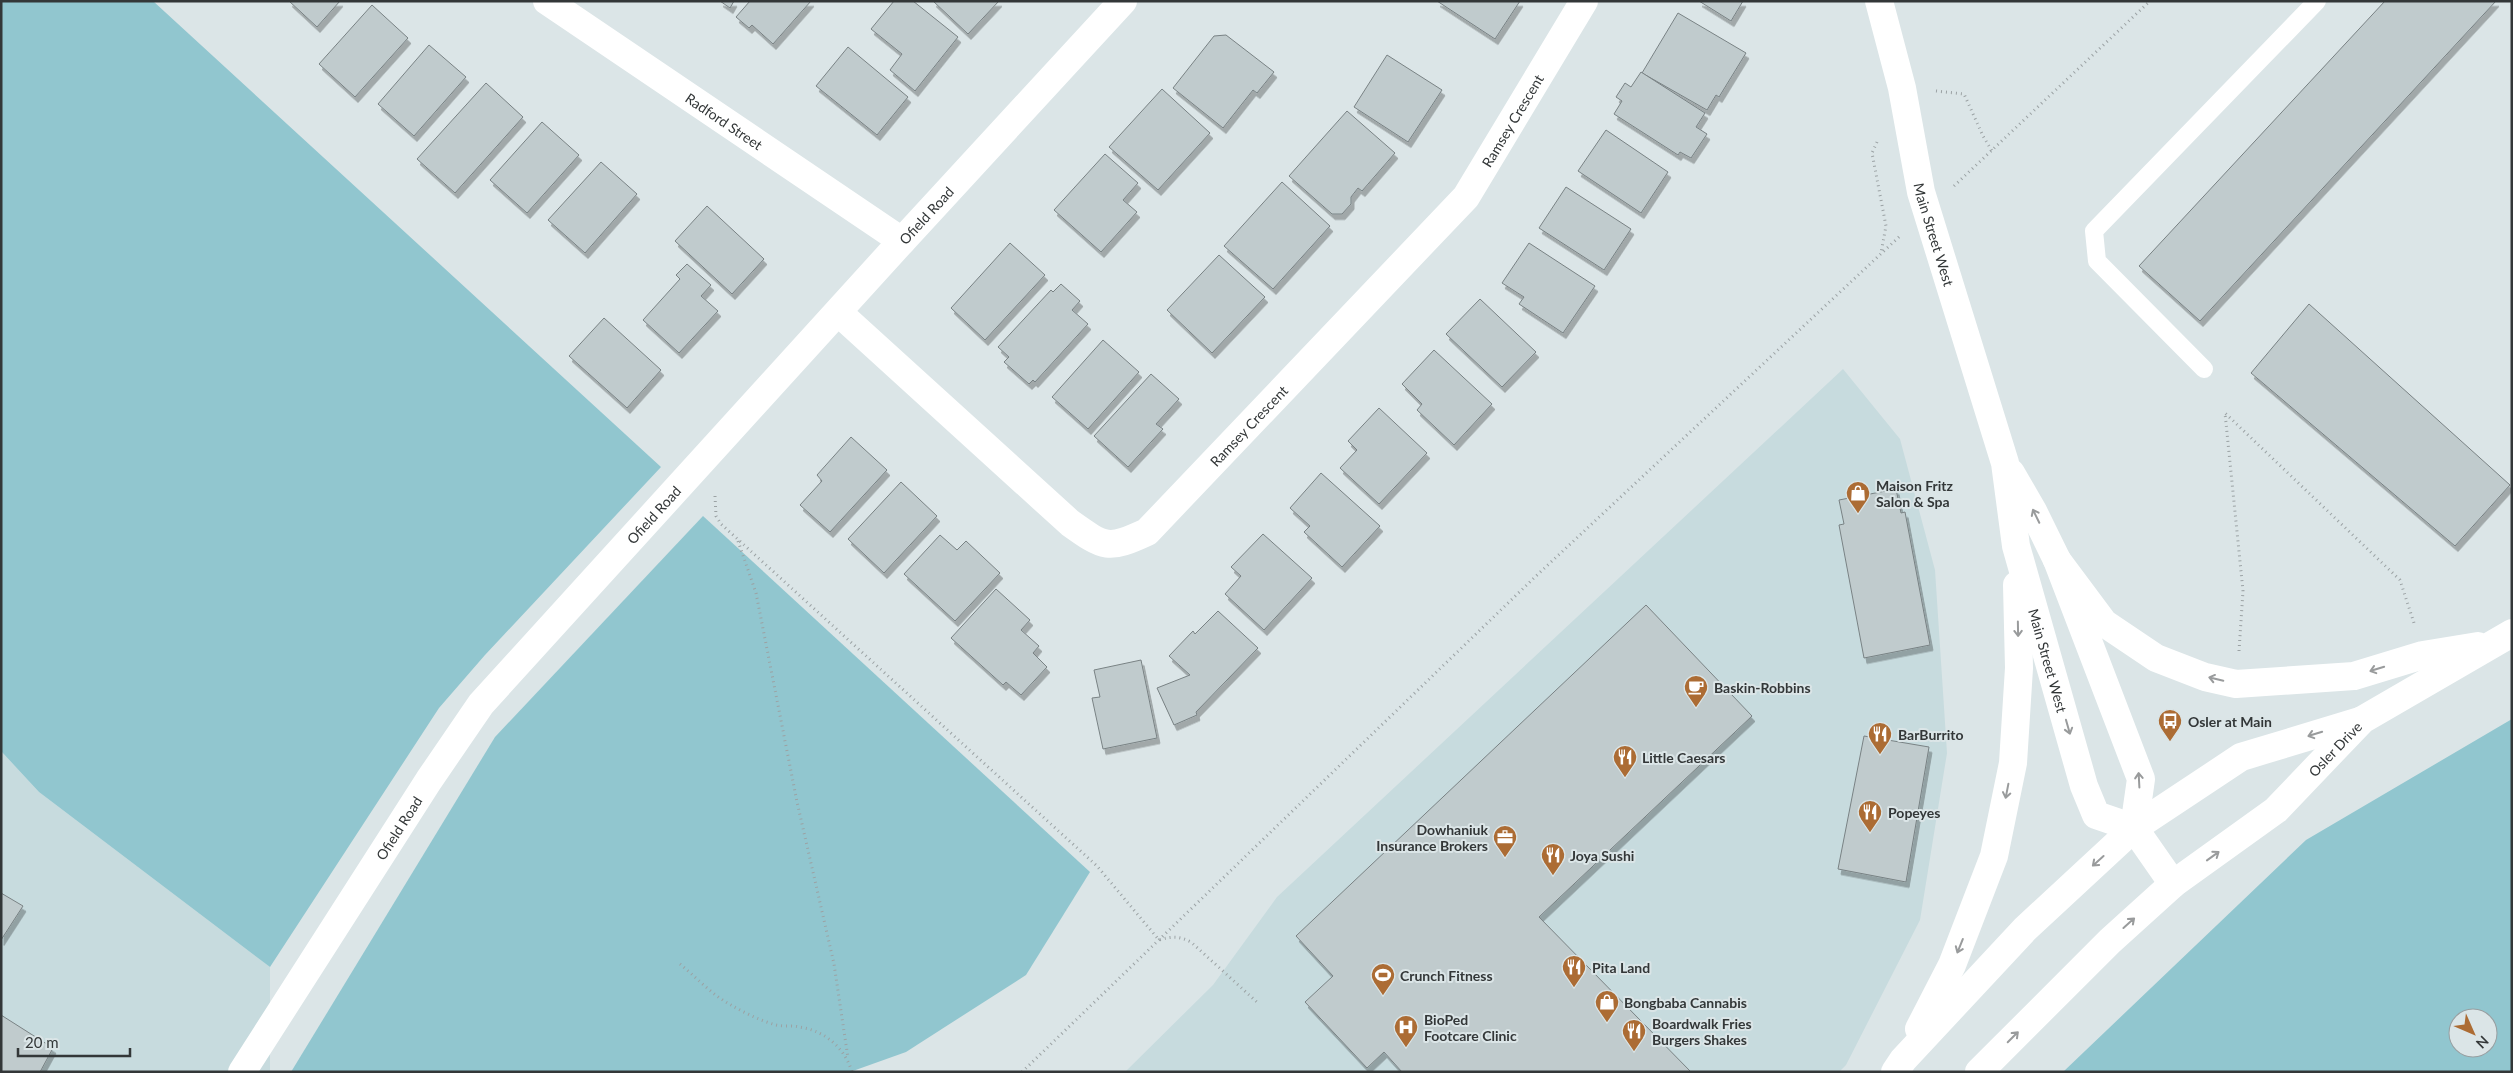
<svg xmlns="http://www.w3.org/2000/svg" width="2513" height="1073" font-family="Lato,sans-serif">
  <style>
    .built { fill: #c7dbde }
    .green { fill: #91c6cf; fill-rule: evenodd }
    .building { fill: #c0cbcd; stroke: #798284; filter: url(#shadow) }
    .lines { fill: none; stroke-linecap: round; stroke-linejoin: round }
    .path { stroke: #9ba2a4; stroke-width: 3; stroke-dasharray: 1 4; stroke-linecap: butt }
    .service { stroke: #fff; stroke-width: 18 }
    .minor { stroke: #fff; stroke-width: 28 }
    .secondary { stroke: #fff; stroke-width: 28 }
    .oneway { stroke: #999b9c }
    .labels { text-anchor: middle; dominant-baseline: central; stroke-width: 4; stroke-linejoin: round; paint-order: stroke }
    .street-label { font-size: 14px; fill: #333738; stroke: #dbe5e7 }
    .poi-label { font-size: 14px; font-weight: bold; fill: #333738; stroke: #dbe5e7; text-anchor: start }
  </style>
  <defs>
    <filter id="shadow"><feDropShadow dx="3" dy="5.5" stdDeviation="0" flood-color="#0004"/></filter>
  </defs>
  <rect width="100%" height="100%" fill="#dbe5e7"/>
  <g class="built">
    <polygon points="1843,369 1900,439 1935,570 1947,753 1920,920 1846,1065 1839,1072 1125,1072 1213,985 1277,897"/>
    <polygon points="1,751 39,792 270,967 270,1072 1,1072"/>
  </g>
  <g class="green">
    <polygon points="1,1 153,1 661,467 485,655 439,708 270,967 39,792 1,751"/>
    <polygon points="703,516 1090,872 1026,975 906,1052 850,1072 291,1072 495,737"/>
    <path d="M2512,719V1072H2063L2306,840ZM2458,1018H2488V1048H2458Z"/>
  </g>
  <g class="building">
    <polygon points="289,1 340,1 317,27"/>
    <polygon points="720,1 734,1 730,8"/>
    <polygon points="750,1 811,1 773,44 752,25 749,28 736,17"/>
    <polygon points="894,1 913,1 958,37 915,91 890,70 902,54 871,29"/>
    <polygon points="933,1 999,1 968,34"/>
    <polygon points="1437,1 1520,1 1495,39"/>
    <polygon points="1699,1 1743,1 1731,21"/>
    <polygon points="2385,1 2496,1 2200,321 2139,266"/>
    <polygon points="372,5 408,38 355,97 319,64"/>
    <polygon points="1678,13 1746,53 1719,97 1716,95 1707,110 1642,73"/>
    <polygon points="1226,35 1274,72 1257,93 1253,90 1223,128 1173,88 1214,36"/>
    <polygon points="429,45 466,77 414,136 378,104"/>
    <polygon points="848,47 908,97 877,135 816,86"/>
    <polygon points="1387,55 1442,90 1408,142 1354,107"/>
    <polygon points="1641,72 1705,113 1696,127 1707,134 1691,158 1680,152 1678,155 1614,114 1622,101 1616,97 1625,83 1631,87"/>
    <polygon points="486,83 523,117 455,193 417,159"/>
    <polygon points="1162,89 1210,133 1158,190 1109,147"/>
    <polygon points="1347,111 1395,153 1362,191 1358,188 1351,197 1351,204 1342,214 1332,214 1289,176"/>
    <polygon points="542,122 579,155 527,213 490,180"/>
    <polygon points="1606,130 1668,172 1641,213 1578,171"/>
    <polygon points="1105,154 1138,183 1123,200 1137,212 1101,252 1054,210"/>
    <polygon points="601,162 637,194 585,253 548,220"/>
    <polygon points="1282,182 1330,226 1273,289 1224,246"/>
    <polygon points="1566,187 1631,229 1604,270 1539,228"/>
    <polygon points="707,206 764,259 732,294 675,241"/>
    <polygon points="1010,243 1045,275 985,340 951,308"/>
    <polygon points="1529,243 1595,286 1563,333 1519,304 1524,297 1502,283"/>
    <polygon points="1219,255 1265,297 1212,353 1167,310"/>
    <polygon points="687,264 711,285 701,296 718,311 679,353 643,320 680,279 676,275"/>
    <polygon points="1061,284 1080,301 1072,310 1088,324 1035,382 1033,380 1029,384 1004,362 1009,357 998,347 1051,290 1053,292"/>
    <polygon points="1480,299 1536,352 1502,387 1446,334"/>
    <polygon points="2309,304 2510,485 2455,546 2251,373"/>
    <polygon points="604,318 661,370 627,408 569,356"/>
    <polygon points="1103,340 1139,372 1088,429 1052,397"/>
    <polygon points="1434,350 1492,404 1454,445 1417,410 1422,404 1402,384"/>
    <polygon points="1151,374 1179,399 1156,424 1163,429 1128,467 1094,436"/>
    <polygon points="1379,408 1427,453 1379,504 1340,468 1357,450 1348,441"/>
    <polygon points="851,437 887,470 830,532 800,505 822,481 817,475"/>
    <polygon points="1321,473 1380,526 1342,567 1304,532 1310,526 1290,508"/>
    <polygon points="901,482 937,516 884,573 848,539"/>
    <polygon points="1896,489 1901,513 1905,512 1930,645 1864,658 1839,525 1844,524 1839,500"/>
    <polygon points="1263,534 1312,578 1264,630 1225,594 1241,576 1231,567"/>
    <polygon points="940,535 957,550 966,541 1000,573 955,621 904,574"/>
    <polygon points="996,589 1030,620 1021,630 1039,646 1033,653 1047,667 1021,695 1006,682 1003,685 951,638"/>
    <polygon points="1646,605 1752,716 1539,917 1691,1072 1402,1072 1384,1052 1367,1068 1305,1002 1333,976 1296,936"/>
    <polygon points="1218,611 1258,648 1196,712 1197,715 1174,725 1157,688 1190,675 1169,656 1193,631 1195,634"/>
    <polygon points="1141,660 1157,738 1103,749 1092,698 1100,697 1094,670"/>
    <polygon points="1864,736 1929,747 1906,882 1838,869"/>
    <polygon points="1,893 23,906 1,940"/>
    <polygon points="1,1015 53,1048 40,1072 1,1072"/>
  </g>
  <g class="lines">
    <g class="path">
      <polyline points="1936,91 1964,94 1983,136 1992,151"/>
      <polyline points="1877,142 1872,153 1886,226 1881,253"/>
      <polyline points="1954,186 2150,1"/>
      <path d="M715,496L716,516L721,524L1097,866L1159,940C1172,936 1179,936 1191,942L1258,1003"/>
      <polyline points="738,541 756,593 797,802 834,964 848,1058"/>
      <polyline points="2239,651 2243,591 2225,413 2400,580 2414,623"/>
      <path d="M680,964C696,977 712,995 731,1005C745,1013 761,1021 776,1025C784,1027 792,1025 799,1027C824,1030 845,1048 852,1072"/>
      <polyline points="1022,1072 1535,577 1900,236"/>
    </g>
    <polyline class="service" points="2204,369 2097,261 2094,231 2317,1"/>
    <g class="minor">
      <path id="s1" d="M547,1L902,241"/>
      <path id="s2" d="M839,313L1070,523C1105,548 1108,550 1147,532L1466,197L1584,1"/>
      <path id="s3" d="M242,1072L429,780L481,704L902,241L1123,1"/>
    </g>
    <g class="secondary">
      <path id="s4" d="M1879,1L1902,88L1921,192L2005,463L2016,546L2084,786L2096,815L2134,828L2173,884"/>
      <polyline points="2011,473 2033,511 2057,560 2141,779 2134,828"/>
      <polyline points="2057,560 2104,623 2156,658 2205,677 2236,684 2354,676 2423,655 2478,646"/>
      <polyline points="1919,1029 1952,965 1994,856 2013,763 2019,668 2017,585"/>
      <polyline points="1895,1072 1903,1060 2025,929 2134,828 2241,757 2360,721"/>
      <path id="s5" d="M1979,1072L2110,941L2173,884L2276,810L2362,720L2512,633"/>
    </g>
  </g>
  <defs><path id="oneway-shaft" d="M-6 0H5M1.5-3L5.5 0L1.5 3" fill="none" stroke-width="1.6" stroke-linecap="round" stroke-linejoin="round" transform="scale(1.25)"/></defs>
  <g class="oneway">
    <use href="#oneway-shaft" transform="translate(2036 516) rotate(-116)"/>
    <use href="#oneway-shaft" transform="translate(2018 629) rotate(89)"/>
    <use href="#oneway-shaft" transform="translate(2377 669) rotate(163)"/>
    <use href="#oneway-shaft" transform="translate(2216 679) rotate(-167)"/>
    <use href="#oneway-shaft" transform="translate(2068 727) rotate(74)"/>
    <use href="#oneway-shaft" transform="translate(2315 734) rotate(163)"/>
    <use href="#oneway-shaft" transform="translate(2139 780) rotate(-93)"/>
    <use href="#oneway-shaft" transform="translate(2007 791) rotate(101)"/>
    <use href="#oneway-shaft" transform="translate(2213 856) rotate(-36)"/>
    <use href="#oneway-shaft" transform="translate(2098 861) rotate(138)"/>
    <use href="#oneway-shaft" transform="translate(2129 923) rotate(-42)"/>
    <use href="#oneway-shaft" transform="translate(1960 946) rotate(112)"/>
    <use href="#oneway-shaft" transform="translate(2013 1037) rotate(-45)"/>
  </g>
  <defs>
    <g id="shop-pin" transform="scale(1.25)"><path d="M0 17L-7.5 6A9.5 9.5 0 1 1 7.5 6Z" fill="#ac6c34" stroke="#dbe5e7"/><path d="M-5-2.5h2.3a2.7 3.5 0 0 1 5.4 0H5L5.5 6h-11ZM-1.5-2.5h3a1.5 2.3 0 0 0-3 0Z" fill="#fff"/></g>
    <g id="cafe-pin" transform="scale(1.25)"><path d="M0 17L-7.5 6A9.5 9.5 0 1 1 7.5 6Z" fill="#ac6c34" stroke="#dbe5e7"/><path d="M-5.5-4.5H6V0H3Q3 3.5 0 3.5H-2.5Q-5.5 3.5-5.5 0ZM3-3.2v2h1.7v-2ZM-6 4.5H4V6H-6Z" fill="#fff"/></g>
    <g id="bus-pin" transform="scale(1.25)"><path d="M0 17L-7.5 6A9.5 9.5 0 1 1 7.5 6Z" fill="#ac6c34" stroke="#dbe5e7"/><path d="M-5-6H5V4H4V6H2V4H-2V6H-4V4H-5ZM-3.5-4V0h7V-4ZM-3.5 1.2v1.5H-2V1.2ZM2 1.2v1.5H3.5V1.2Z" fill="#fff"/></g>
    <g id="restaurant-pin" transform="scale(1.25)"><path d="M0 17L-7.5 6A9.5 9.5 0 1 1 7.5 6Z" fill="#ac6c34" stroke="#dbe5e7"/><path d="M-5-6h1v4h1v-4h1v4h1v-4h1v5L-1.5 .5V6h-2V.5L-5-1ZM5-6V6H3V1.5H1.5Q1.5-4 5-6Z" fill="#fff"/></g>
    <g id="office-pin" transform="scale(1.25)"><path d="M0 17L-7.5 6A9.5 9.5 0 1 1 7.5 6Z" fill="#ac6c34" stroke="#dbe5e7"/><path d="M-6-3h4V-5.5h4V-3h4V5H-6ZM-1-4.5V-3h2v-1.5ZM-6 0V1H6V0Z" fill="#fff"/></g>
    <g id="stadium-pin" transform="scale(1.25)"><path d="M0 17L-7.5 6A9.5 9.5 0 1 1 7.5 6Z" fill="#ac6c34" stroke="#dbe5e7"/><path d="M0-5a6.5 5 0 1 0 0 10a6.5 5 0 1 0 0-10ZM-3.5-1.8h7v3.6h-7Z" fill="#fff"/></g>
    <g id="hospital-pin" transform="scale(1.25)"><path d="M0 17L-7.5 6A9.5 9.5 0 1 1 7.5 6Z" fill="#ac6c34" stroke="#dbe5e7"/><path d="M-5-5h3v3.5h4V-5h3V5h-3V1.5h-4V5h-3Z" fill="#fff"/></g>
  </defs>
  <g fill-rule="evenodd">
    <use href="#shop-pin" x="1858" y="493"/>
    <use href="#cafe-pin" x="1696" y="687"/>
    <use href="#bus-pin" x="2170" y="721"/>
    <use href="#restaurant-pin" x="1880" y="734"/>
    <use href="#restaurant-pin" x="1625" y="757"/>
    <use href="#restaurant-pin" x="1870" y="812"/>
    <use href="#office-pin" x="1505" y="837"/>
    <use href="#restaurant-pin" x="1553" y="855"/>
    <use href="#restaurant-pin" x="1574" y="967"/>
    <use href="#stadium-pin" x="1383" y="975"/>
    <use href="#shop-pin" x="1607" y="1002"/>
    <use href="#hospital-pin" x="1406" y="1027"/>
    <use href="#restaurant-pin" x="1634" y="1031"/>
  </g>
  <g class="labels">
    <g class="street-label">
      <text stroke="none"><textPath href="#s1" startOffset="214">Radford Street</textPath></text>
      <text stroke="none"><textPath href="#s2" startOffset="949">Ramsey Crescent</textPath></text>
      <text stroke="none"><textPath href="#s3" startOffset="1100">Ofield Road</textPath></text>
      <text stroke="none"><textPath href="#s4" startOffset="240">Main Street West</textPath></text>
      <text stroke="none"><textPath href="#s2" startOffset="544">Ramsey Crescent</textPath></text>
      <text stroke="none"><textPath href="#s3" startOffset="695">Ofield Road</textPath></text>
      <text stroke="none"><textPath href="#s4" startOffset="682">Main Street West</textPath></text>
      <text stroke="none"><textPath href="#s5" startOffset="482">Osler Drive</textPath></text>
      <text stroke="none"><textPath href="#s3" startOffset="290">Ofield Road</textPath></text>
    </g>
    <g class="poi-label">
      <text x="1876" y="485">Maison Fritz<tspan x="1876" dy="16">Salon &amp; Spa</tspan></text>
      <text x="1714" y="687">Baskin-Robbins</text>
      <text x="2188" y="721">Osler at Main</text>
      <text x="1898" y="734">BarBurrito</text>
      <text x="1642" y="757">Little Caesars</text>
      <text x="1888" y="812">Popeyes</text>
      <text x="1488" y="829" text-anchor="end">Dowhaniuk<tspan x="1488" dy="16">Insurance Brokers</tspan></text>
      <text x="1570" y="855">Joya Sushi</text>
      <text x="1592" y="967">Pita Land</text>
      <text x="1400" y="975">Crunch Fitness</text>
      <text x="1624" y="1002">Bongbaba Cannabis</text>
      <text x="1424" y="1019">BioPed<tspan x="1424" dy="16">Footcare Clinic</tspan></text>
      <text x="1652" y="1023">Boardwalk Fries<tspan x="1652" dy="16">Burgers Shakes</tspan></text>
    </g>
  </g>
  <rect width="2513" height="1073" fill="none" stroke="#333738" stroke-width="5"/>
  <g transform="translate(2473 1033) rotate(135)"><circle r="24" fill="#dbe5e7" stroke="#989fa1"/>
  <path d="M0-4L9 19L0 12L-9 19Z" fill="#ac6c34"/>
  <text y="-8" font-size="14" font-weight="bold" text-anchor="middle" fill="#333738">N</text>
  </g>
  <path d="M18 1048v8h112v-8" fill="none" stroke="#333738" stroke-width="2.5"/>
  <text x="25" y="1048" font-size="15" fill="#333738" stroke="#dbe5e7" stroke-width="4" paint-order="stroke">20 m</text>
</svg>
